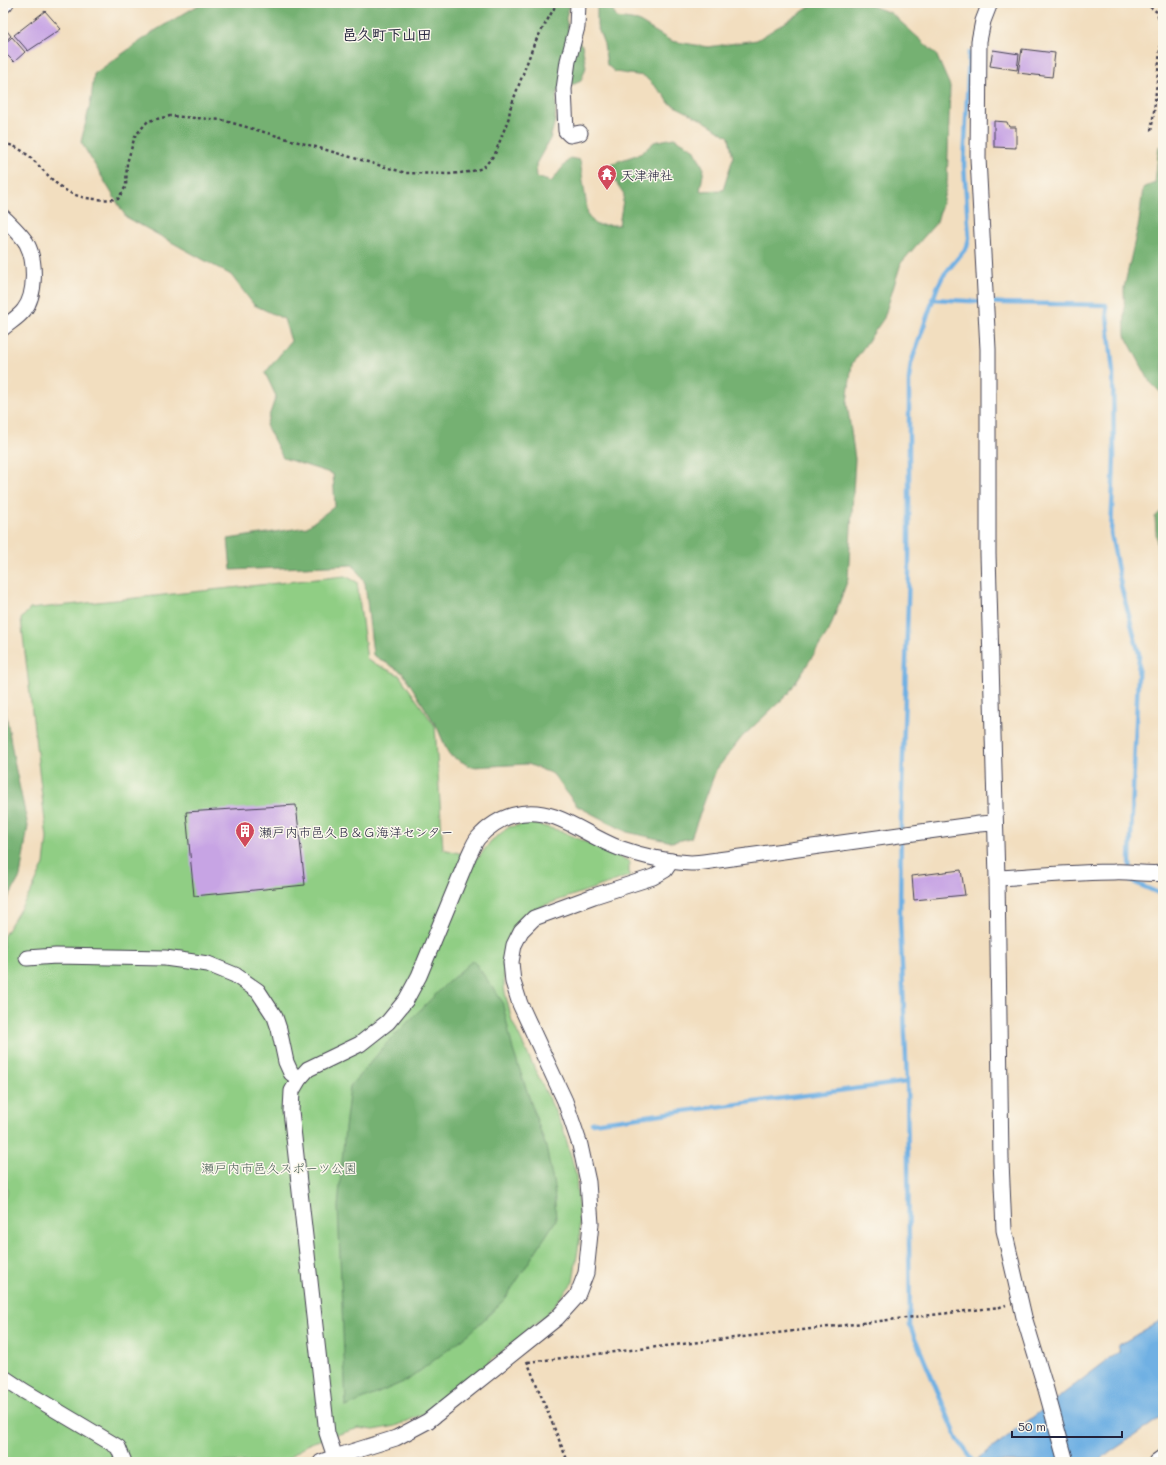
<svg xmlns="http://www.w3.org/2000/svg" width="1166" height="1465" font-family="Mali,'Klee One',sans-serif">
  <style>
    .green { fill: #90ce84; stroke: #597860 }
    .forest { fill: #74b172; stroke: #4b6a56 }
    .water { fill: #6fb0e3; stroke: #48698f }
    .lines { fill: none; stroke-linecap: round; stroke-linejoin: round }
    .stream { stroke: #6fb0e3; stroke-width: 4.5 }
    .building { fill: #c7a4e4 }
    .minor-casing { stroke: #413e4f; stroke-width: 17 }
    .path { stroke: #413e4f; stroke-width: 2.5; stroke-dasharray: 3 3; stroke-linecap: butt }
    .minor { stroke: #fff; stroke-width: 15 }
    .labels { text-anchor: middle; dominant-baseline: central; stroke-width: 3; stroke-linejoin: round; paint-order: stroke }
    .poi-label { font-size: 13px; fill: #22223b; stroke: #fbf7ec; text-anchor: start }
    .park-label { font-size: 13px; fill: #485e55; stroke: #fbf7ec }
    .quarter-label { font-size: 15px; font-weight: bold; fill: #22223b; stroke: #fbf7ec }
  </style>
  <rect width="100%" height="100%" fill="#fbf7ec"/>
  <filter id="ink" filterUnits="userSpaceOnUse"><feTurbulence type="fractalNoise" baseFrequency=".025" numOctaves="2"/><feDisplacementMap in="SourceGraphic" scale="8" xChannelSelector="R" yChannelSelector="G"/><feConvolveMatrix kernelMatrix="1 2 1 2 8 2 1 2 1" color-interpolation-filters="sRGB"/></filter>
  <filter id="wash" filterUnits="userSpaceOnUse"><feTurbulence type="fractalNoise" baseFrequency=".012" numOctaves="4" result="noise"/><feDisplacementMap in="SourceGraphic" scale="16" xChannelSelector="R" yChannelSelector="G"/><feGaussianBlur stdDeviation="0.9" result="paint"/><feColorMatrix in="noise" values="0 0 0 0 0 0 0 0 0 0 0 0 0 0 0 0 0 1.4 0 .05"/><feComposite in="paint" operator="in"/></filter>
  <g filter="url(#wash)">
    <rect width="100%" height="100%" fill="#f2debf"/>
    <polygon class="green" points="345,576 357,582 367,660 399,675 435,726 443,849 478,858 491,841 509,827 531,823 561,831 629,861 629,876 545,905 527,912 514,927 504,948 504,988 512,1021 563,1128 576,1174 580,1236 573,1282 547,1314 432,1410 396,1426 374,1430 359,1428 307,1444 288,1459 281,1462 3,1462 3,1199 7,1192 3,1153 3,937 33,888 44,864 47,838 21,619 30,609"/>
    <g class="forest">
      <polygon points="202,3 569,3 566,19 569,31 582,45 586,67 581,81 557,92 555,121 550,139 536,164 537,177 551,182 570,158 580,160 588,215 596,225 619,225 624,194 611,175 613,163 642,153 654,142 674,138 694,149 704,169 700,191 723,190 733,158 729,137 704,121 669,103 665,96 644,76 615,72 607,65 604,44 597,26 597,3 608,3 617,18 638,21 671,41 708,47 757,40 813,5 820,3 864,3 891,13 936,54 950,86 947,185 937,222 901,263 884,318 852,364 847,403 855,459 848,579 829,631 788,694 742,737 716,770 691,838 672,842 627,832 577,806 553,774 528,764 472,767 449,755 437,727 403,673 373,655 365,583 353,565 231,570 228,539 307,527 335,506 333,474 283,458 266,425 276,396 265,373 291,341 284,319 254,305 231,275 126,217 81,142 91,100 94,74 156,30"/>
      <polygon points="1159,146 1163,148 1163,395 1150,382 1125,335 1124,288 1139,222 1143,188 1155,183"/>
      <polygon points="1163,509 1163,583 1159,574 1155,517"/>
      <polygon points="3,696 15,766 28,826 20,877 3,907"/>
      <polygon points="473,960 502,1001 513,1050 546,1147 554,1186 556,1220 505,1299 470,1333 408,1380 346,1407 338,1207 345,1128 350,1086 389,1041 445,985"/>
    </g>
    <polygon class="water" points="1163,1319 1163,1416 1096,1462 974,1462 1118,1352 1119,1345"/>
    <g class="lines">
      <g class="stream">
        <polyline points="969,53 964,165 969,238 967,247 943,276 937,288 911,363 909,379 909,571 901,818 900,919 907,1082 910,1326 958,1440 974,1462"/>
        <polyline points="932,299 1004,303 1106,305 1113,372 1114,457 1111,533 1121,586 1139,654 1130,860 1131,881 1163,895"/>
        <polyline points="592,1123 907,1082"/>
      </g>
    </g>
    <g id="blocks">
      <g class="building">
        <polygon points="45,11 61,29 28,51 14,35"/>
        <polygon points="3,26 11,36 3,43"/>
        <polygon points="12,37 25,52 14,62 3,51 3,45"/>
        <polygon points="1022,49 1055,53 1052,77 1018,73"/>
        <polygon points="993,50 1019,54 1017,70 990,66"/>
        <polygon points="994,121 1007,122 1009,127 1016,127 1016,148 994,147"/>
        <polygon points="296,805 305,885 194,896 186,812"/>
        <polygon points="961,870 965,895 914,900 912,876"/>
      </g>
    </g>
  </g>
  <g filter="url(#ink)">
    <use href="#blocks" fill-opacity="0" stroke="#413e4f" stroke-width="1"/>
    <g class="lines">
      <g class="minor-casing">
        <g id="minor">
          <polyline points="578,3 577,27 568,61 564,89 566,131 570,135 580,133"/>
          <polyline points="990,3 983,21 979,41 978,158 988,349 988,554 997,878 1001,1161 1004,1230 1024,1317 1045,1386 1066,1462"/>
          <polyline points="3,6 6,3"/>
          <path d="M3,217C10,224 23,236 27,244C36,261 36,295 24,310C19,317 10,322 3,328"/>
          <path d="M997,878C1036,876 1075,872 1114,872C1130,871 1147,875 1163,873"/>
          <polyline points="27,958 56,956 165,958 208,964 235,975 258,991 275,1017 279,1029 286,1062 291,1073 299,1079"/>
          <polyline points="3,1377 24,1391 118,1447 124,1462"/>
          <polyline points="335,1457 396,1438 428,1421 557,1318 577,1296 586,1273 591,1224 588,1182 580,1145 565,1101 520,1004 513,982 511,962 514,945 521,931 534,918 594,896 653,877 665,870 671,861"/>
          <path d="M321,1462L335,1457L327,1433L291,1111L292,1091L299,1079L308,1069L360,1044L388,1022L406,1000L419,976L469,855C472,849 474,843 478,838C498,815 526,807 555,817C577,825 597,840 619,848C642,856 666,862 691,863C700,863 709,861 718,860L979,824L995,823"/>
          <polyline points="1156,1462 1163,1457"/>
        </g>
      </g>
      <g class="path">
        <polyline points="1145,3 1157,12 1162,30 1154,112 1151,131"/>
        <path d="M3,144C29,145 45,179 67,191C82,200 101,200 118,199L126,186L127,163L135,136L148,121L170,116L222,120L406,173L450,174L469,172L483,168L495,154L509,117L510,109L534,44L557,3"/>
        <polyline points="527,1361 568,1462"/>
        <polyline points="528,1362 1000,1307 1006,1305"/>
      </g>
      <use href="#minor" class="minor"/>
    </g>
  </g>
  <defs>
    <g id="temple-pin" transform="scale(1)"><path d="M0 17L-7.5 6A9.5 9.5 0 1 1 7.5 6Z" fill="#d1495b" stroke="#fbf7ec"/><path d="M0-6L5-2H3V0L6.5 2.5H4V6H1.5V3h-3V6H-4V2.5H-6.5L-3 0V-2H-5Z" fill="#fff"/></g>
    <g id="building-pin" transform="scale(1)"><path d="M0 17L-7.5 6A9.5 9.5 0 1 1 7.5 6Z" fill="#d1495b" stroke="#fbf7ec"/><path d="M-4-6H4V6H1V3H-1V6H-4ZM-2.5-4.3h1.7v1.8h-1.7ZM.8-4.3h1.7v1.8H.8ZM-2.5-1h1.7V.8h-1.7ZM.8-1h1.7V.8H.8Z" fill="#fff"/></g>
  </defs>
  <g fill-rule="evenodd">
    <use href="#temple-pin" x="607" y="174"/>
    <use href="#building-pin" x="245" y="831"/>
  </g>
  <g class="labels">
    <g class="poi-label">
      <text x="621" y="174">天津神社</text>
      <text x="259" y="831">瀬戸内市邑久Ｂ＆Ｇ海洋センター</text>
    </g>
    <g class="park-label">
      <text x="279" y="1167">瀬戸内市邑久スポーツ公園</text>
    </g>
    <g class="quarter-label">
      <text x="387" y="34">邑久町下山田</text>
    </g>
  </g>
  <rect width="1166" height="1465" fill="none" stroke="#fbf7ec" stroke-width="16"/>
  <path d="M1012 1431v6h110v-6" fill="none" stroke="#22223b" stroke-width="2"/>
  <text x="1018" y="1431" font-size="12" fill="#22223b" stroke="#fbf7ec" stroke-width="3" paint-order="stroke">50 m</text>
</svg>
